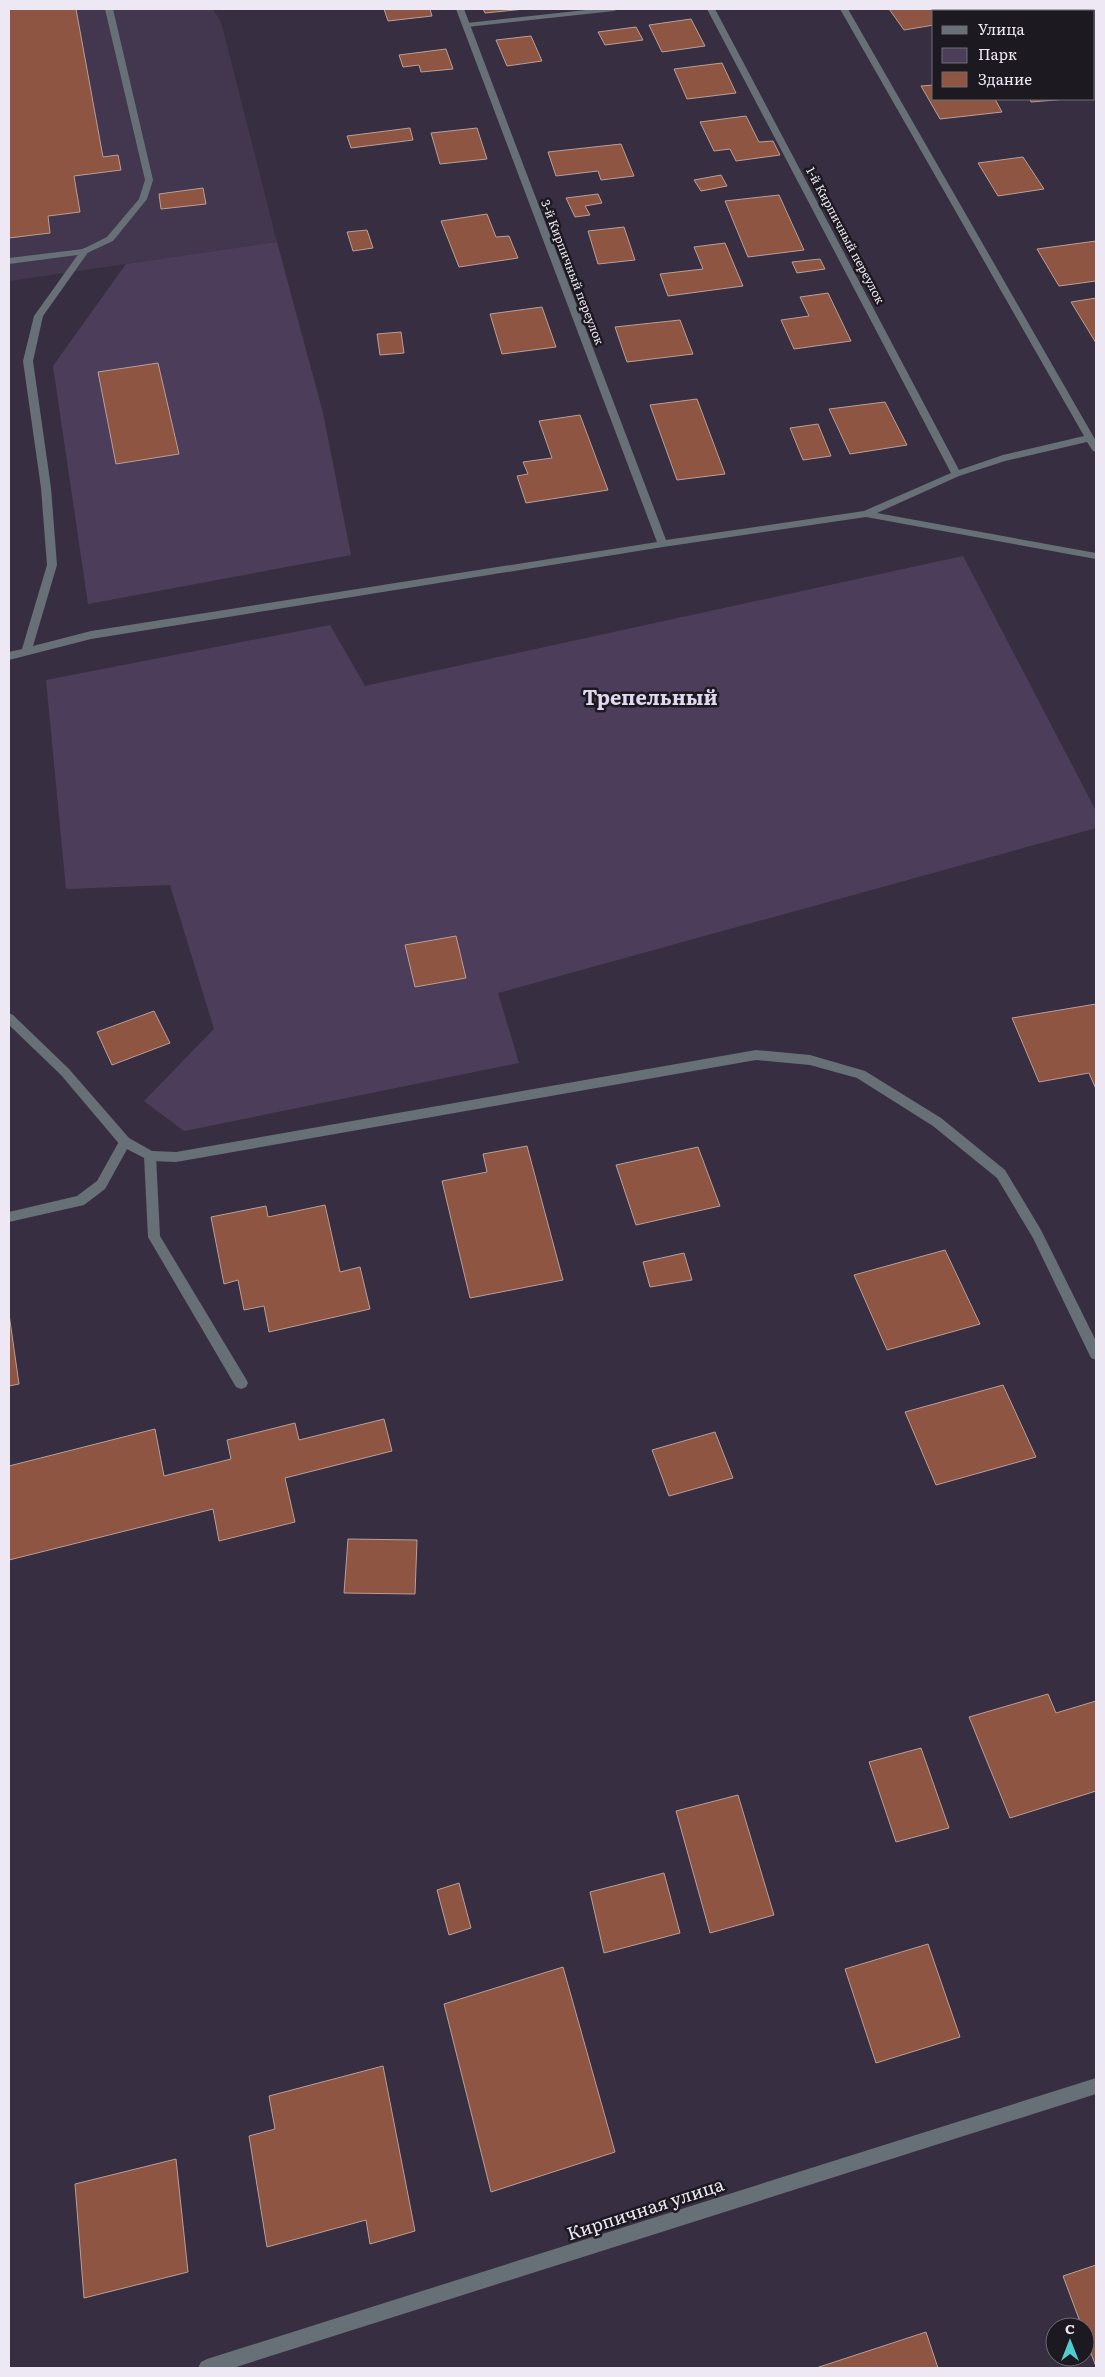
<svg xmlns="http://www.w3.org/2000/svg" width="1105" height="2377" font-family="Literata,serif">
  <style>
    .built { fill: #42374f }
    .green { fill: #4c3e5b }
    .building { fill: #8d5542; stroke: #b99f97 }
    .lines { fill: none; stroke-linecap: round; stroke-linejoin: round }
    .service { fill: #687077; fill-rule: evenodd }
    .minor { fill: #687077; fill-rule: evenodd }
    .labels { text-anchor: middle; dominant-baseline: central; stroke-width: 5; stroke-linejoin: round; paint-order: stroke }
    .far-street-label { font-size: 12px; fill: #ede8f4; stroke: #1d1921 }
    .near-street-label { font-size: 18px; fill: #ede8f4; stroke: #1d1921 }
    .district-label { font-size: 20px; font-weight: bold; fill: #e2d8ef; stroke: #1d1921 }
  </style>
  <rect width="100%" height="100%" fill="#372f41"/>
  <polygon class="built" points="9,9 213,9 221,22 277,242 9,281"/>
  <g class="green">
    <polygon points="277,242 323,413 351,555 88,604 53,366 126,264"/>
    <polygon points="963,556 1096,811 1096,828 498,993 519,1063 184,1131 144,1101 214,1029 170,885 66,889 46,680 330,625 365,686"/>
  </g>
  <g class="building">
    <polygon points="9,9 76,9 103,157 118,155 121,170 74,176 80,212 48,216 50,233 9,238"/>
    <polygon points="384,9 430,9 432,16 388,21"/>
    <polygon points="483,9 525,9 485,13"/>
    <polygon points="889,9 933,9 935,11 934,25 904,30"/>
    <polygon points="691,19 705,46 662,52 649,25"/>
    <polygon points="636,27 643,40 605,45 598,32"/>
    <polygon points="531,36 542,61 507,66 496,40"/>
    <polygon points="446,49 453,69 421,72 419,65 403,67 399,55"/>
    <polygon points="722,63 736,93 687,99 674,69"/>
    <polygon points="934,85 934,99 995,99 1002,112 940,119 921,86"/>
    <polygon points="1030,99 1067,99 1031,102"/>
    <polygon points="746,116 759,142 773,141 780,155 736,161 730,149 714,151 700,122"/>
    <polygon points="410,128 413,140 351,148 347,136"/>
    <polygon points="477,128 487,159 440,164 431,133"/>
    <polygon points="621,144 634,176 601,180 598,171 556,176 548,152"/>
    <polygon points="1023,157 1044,189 998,196 978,163"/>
    <polygon points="721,175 727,186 701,191 694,180"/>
    <polygon points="203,188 206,204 161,209 159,194"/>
    <polygon points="598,194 602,203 585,206 590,215 575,217 566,198"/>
    <polygon points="779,195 804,250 748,257 725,201"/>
    <polygon points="487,214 496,237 509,236 518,258 459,267 441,221"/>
    <polygon points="624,227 635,260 598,264 588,231"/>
    <polygon points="367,230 373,248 353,251 347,232"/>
    <polygon points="1096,241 1096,281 1059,286 1037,249"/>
    <polygon points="725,243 743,286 668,296 660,274 703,269 694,247"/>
    <polygon points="820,259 825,269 797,273 792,262"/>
    <polygon points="828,293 851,341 794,349 781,320 809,316 800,297"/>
    <polygon points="1096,298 1096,343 1071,302"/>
    <polygon points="542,307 556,347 502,354 490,314"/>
    <polygon points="680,320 693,354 627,362 615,327"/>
    <polygon points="401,332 404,353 380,355 377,334"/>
    <polygon points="158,363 179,454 116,464 98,372"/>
    <polygon points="697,399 725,474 677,480 650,405"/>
    <polygon points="885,402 907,445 850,454 829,409"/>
    <polygon points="580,415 608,490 526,503 517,476 528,474 523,462 552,458 539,421"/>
    <polygon points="818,424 831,456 803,460 790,428"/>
    <polygon points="456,936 466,978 415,987 405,945"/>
    <polygon points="1096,1004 1096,1089 1089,1073 1039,1082 1012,1018"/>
    <polygon points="154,1011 170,1043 112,1065 97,1032"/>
    <polygon points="527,1146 563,1280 470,1298 442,1181 487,1172 483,1154"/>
    <polygon points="698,1147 720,1206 636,1225 616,1165"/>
    <polygon points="325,1205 340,1272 360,1267 370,1309 269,1332 264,1306 244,1310 238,1280 224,1284 211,1217 266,1206 268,1217"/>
    <polygon points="945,1250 980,1324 887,1350 854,1275"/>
    <polygon points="684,1253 692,1280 650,1287 643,1262"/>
    <polygon points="9,1314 19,1384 9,1386"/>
    <polygon points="1003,1385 1036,1457 936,1485 905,1412"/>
    <polygon points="384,1419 392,1451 285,1478 295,1522 219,1541 213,1509 9,1560 9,1466 155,1429 164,1476 231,1459 227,1440 295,1423 299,1440"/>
    <polygon points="715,1432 733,1478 669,1496 652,1450"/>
    <polygon points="348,1539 417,1540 415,1594 344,1593"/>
    <polygon points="1048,1694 1056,1713 1096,1701 1096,1791 1010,1818 969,1717"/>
    <polygon points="921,1748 949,1828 896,1842 869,1762"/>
    <polygon points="738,1795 774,1915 710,1933 676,1811"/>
    <polygon points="664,1873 680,1933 604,1953 590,1892"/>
    <polygon points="459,1883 471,1928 449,1935 437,1890"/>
    <polygon points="928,1944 960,2037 876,2063 845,1969"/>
    <polygon points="563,1967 615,2152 491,2192 444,2004"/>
    <polygon points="383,2066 415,2231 370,2244 366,2220 267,2247 249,2136 275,2129 269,2096"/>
    <polygon points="176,2159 188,2272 84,2298 75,2184"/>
    <polygon points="1096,2265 1096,2367 1085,2336 1085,2327 1082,2327 1063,2276"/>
    <polygon points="926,2332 938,2368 816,2368"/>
  </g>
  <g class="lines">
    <g class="service">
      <polygon points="105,9 113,9 153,180 147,199 113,241 85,254 9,264 9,258 83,249 107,237 139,199 145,180"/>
      <polygon points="595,9 618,9 614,11 467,27 463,25 467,23"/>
      <polygon points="125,1137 129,1138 131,1142 105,1189 84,1205 9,1222 9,1212 77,1196 97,1181 121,1138"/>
      <polygon points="150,1151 154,1152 156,1156 160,1236 246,1379 248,1383 246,1387 241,1389 236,1387 148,1237 144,1156 146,1152"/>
    </g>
    <g class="minor">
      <polygon points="456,9 464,9 666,540 864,511 951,473 707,9 715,9 959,470 1003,455 1084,436 840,9 848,9 1096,441 1096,452 1093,451 1087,442 1005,461 959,476 877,513 1096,553 1096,559 866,517 663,547 91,639 9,660 9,652 22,649 47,565 41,488 23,361 34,316 82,249 85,248 89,251 43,316 33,361 51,488 57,565 33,646 91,631 657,542"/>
      <polygon points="9,1013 13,1015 69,1069 129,1138 152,1151 176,1152 756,1050 810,1055 865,1071 941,1118 1005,1170 1041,1230 1096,1341 1096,1360 1091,1358 1033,1238 997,1178 933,1126 857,1078 810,1065 756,1060 176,1162 150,1161 121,1146 61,1075 9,1025"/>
      <polygon points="1096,2078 1096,2094 233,2368 198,2368 201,2362 207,2359"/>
    </g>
  </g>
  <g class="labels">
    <g class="far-street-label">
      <text transform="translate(846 235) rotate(62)">1-й Кирпичный переулок</text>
      <text transform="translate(573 272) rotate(69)">3-й Кирпичный переулок</text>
    </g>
    <g class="near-street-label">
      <text transform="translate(645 2208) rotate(-18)">Кирпичная улица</text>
    </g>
    <g class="district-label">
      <text x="650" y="696">Трепельный</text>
    </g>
  </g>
  <rect width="1105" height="2377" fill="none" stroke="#ede8f4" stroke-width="20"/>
  <rect x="932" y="10" width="162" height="90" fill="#1d1921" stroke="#706c75"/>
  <rect x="942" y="26" width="25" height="8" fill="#687077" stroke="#706c75"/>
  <text x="978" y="35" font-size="15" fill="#ede8f4">Улица</text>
  <rect x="942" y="48" width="25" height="15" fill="#4c3e5b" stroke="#706c75"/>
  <text x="978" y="60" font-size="15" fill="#ede8f4">Парк</text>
  <rect x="942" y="72" width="25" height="15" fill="#8d5542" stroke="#706c75"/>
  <text x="978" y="85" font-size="15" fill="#ede8f4">Здание</text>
  <g transform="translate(1070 2342)"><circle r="24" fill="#1d1921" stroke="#706c75"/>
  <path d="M0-4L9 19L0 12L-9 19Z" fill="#51ccd1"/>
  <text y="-8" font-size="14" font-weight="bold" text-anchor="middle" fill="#ede8f4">С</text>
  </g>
</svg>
